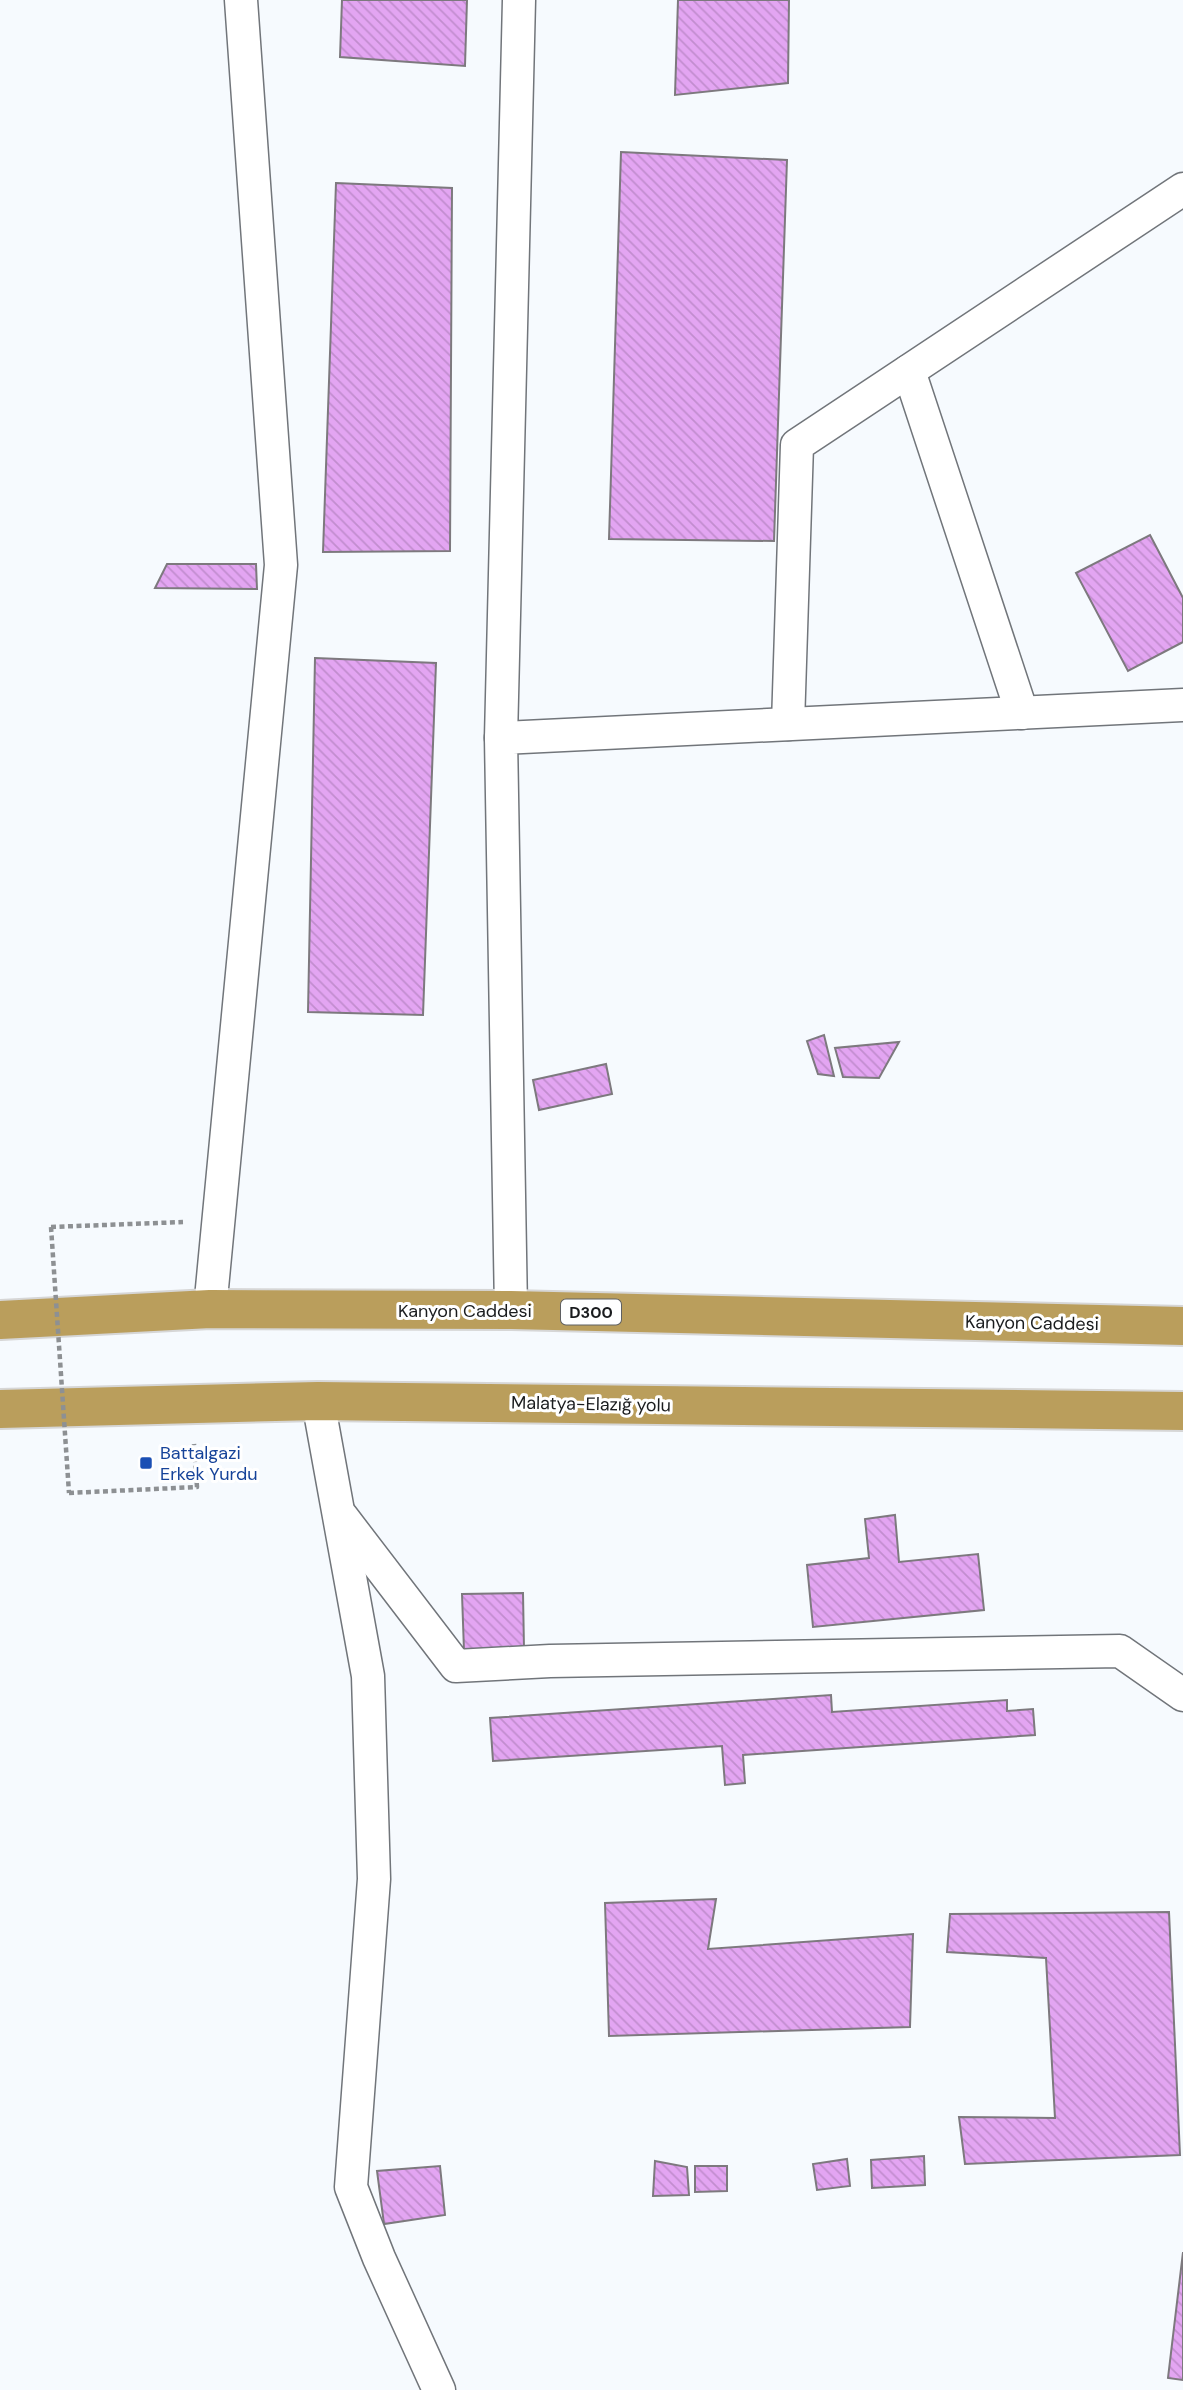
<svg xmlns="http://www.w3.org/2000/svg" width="1183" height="2390" font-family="'DM Sans',sans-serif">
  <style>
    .building { fill: url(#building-back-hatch); stroke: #7d797e; stroke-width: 2 }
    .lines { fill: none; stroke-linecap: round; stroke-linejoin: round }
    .minor-casing { stroke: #71757a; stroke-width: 35 }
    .trunk-casing { stroke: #d6d6d6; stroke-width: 42 }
    .path { stroke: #8d9093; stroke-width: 4.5; stroke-dasharray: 5 3.5; stroke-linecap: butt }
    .minor { stroke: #fff; stroke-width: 32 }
    .trunk { stroke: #ba9e5c; stroke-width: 38 }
    .path-bridge { stroke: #8d9093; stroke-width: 4.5; stroke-dasharray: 5 3.5; stroke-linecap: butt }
    .transit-dot { fill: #1a4fb4; stroke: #fff; stroke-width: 2.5 }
    .labels { text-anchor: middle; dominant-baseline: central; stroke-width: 6; stroke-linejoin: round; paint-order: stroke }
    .shield { fill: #fff; stroke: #5f6062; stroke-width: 2 }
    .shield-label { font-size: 16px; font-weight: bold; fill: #1a1c1e }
    .street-label { font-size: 18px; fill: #1a1c1e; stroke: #fff }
    .transit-label { font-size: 18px; fill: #164399; stroke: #fff; text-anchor: start }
  </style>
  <defs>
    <pattern id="building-back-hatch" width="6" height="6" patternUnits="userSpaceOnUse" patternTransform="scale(1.75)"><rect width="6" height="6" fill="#e3a5f2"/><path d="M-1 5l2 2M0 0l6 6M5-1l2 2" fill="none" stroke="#c28dcf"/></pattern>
  </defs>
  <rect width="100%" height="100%" fill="#f6fafe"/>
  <g class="building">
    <polygon points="342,0 467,0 465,66 340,57"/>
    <polygon points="678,0 789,0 788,83 675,95"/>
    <polygon points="621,152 787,160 774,541 609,539"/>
    <polygon points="336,183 452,188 450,551 323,552"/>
    <polygon points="1150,535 1183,598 1183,642 1128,671 1076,573"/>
    <polygon points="167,564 256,564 257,589 155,588"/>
    <polygon points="315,658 436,663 423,1015 308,1012"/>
    <polygon points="824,1035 834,1076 818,1074 807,1041"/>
    <polygon points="899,1042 879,1078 843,1077 835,1048"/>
    <polygon points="606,1064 612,1094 539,1110 533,1080"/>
    <polygon points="895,1515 899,1562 978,1554 984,1610 813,1627 807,1565 869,1558 865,1519"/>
    <polygon points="523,1593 524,1649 464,1651 462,1594"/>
    <polygon points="831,1695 832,1712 1007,1700 1007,1711 1033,1709 1035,1735 743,1755 745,1783 725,1785 722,1746 493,1761 490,1718"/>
    <polygon points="716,1899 708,1949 913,1934 910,2027 609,2036 605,1903"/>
    <polygon points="1169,1912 1180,2155 965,2164 959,2117 1055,2118 1046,1958 947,1952 950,1914"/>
    <polygon points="924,2156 925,2185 872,2188 871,2160"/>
    <polygon points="847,2159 850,2186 817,2190 813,2164"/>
    <polygon points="655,2161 687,2167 689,2195 653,2196"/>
    <polygon points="440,2166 445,2215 384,2224 377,2171"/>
    <polygon points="695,2166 727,2166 727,2191 695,2192"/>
    <polygon points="1183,2252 1183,2380 1168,2378"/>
  </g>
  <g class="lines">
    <g class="minor-casing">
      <g id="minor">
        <polyline points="909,371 1022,713"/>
        <polyline points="788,724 797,445 1183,189"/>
        <polyline points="501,738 519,0"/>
        <polyline points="210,1309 281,565 241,0"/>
        <polyline points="511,1310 501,738 1183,705"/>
        <polyline points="318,1401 368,1676 374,1879 351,2187 379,2258 439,2390"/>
        <polyline points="342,1517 456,1666 550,1661 1120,1651 1183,1695"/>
      </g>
    </g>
    <g class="trunk-casing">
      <g id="trunk">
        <polyline points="0,1320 210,1309 511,1310 1183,1326"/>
        <polyline points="0,1409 318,1401 1183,1411"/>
      </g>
    </g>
    <g class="path">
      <polyline points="51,1227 183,1222"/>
      <polyline points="69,1493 197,1487 194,1444"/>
    </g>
    <use href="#minor" class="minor"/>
    <use href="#trunk" class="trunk"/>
    <polyline class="path-bridge" points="51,1227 69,1493"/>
  </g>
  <rect class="transit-dot" x="139" y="1456" width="14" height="14" rx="3.5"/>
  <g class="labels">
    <rect class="shield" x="561" y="1299.5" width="60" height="25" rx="5"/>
    <g class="shield-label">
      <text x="591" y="1312">D300</text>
    </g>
    <g class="street-label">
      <text x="465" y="1311">Kanyon Caddesi</text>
      <text transform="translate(1032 1323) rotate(1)">Kanyon Caddesi</text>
      <text transform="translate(591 1404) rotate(1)">Malatya-Elazığ yolu</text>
    </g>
    <g class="transit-label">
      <text x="160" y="1453">Battalgazi<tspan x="160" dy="21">Erkek Yurdu</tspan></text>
    </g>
  </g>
</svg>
